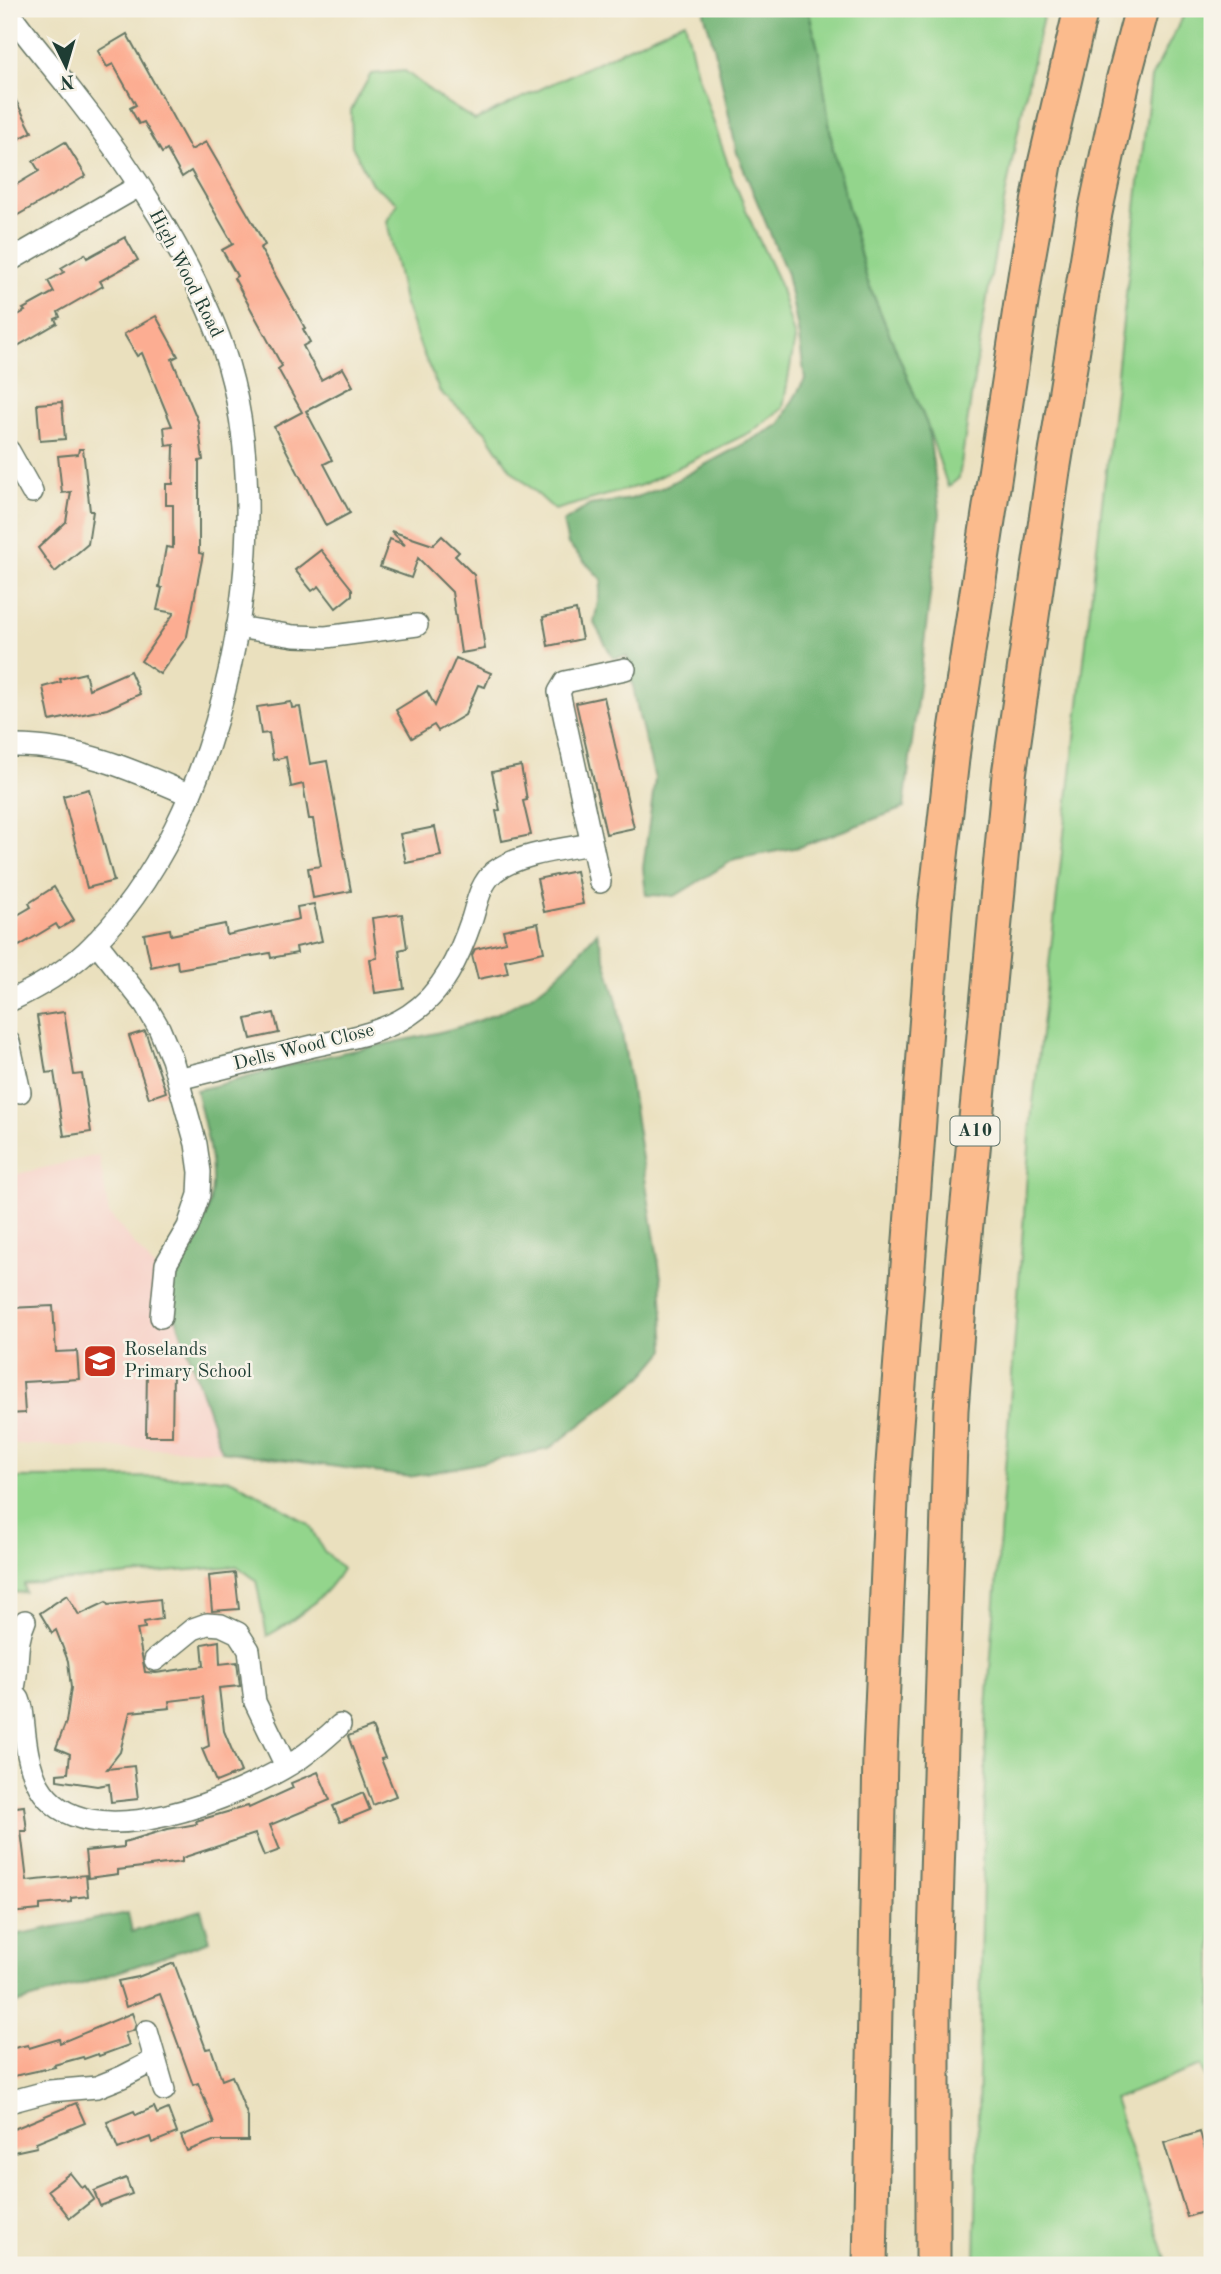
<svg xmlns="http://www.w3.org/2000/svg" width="1221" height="2274" font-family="'Old Standard TT',serif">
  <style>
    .built { fill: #f7d1c8 }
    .green { fill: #93d58c; stroke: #598960; stroke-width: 2 }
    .forest { fill: #76b678; stroke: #4a7a56; stroke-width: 2 }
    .building { fill: #fcad92 }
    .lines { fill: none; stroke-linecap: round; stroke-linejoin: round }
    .minor-casing { stroke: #667664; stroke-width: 24 }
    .trunk-casing { stroke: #667664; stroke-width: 37 }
    .minor { stroke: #fff; stroke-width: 21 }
    .trunk { stroke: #fbbb8d; stroke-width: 33 }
    .labels { text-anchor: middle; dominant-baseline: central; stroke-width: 5; stroke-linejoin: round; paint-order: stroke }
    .shield { fill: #f7f3e8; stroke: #60746a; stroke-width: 2 }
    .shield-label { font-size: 18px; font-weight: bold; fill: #1f3d34 }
    .street-label { font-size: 19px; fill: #1f3d34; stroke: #f7f3e8 }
    .poi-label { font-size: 19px; fill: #1f3d34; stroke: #f7f3e8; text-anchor: start }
  </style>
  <rect width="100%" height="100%" fill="#f7f3e8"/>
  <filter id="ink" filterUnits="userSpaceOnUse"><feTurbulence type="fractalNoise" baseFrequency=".0143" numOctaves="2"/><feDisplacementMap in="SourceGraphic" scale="14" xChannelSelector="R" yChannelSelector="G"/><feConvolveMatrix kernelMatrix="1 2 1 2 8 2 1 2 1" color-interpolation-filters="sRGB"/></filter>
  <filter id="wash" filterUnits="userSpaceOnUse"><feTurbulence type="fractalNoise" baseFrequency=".00686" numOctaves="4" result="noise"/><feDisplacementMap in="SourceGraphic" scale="28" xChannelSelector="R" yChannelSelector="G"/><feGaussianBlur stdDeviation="1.57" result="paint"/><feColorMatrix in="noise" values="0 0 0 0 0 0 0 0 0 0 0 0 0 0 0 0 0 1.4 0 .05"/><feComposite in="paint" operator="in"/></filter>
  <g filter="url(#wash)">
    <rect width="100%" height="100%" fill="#eae0be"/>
    <polygon class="built" points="99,1155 109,1214 162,1277 222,1451 9,1444 9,1176"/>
    <g class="green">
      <path d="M808,9H1045C1008,163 982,321 959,478L948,487L928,427L867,280L833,150L819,53Z"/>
      <polygon points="1187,9 1212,9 1212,2091 1201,2066 1114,2099 1168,2265 975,2265 986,1722 1031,1121 1151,78"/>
      <polygon points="685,21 696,70 733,179 754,229 779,282 795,339 783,408 751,432 642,485 555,510 511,470 485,431 440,392 422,351 404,301 387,221 398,203 372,184 352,146 351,110 371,74 405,71 441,99 475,120"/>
      <path d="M205,1477L232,1480L273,1502L309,1525L324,1551L342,1569C326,1597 294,1621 267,1636L256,1580L237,1566L24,1584L25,1592L9,1593V1478Z"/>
    </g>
    <g class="forest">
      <polygon points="706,9 808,9 819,53 833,150 867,280 928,427 940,513 904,808 799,847 735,859 675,896 646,895 643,868 655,779 639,716 627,656 613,658 594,623 602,580 568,544 563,522 590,505 631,499 664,487 779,425 805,379 798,330 787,274 737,153 714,46 704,13"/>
      <path d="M597,932L617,1001L661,1278L665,1350L644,1375L549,1449L410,1477L222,1451L162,1277C229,1215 216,1170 196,1090C244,1080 289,1064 337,1054C406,1038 481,1032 540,989C562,973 579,953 597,932Z"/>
      <polygon points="201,1910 210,1941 82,1984 9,2006 9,1936 128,1913 132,1932"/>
    </g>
    <g id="blocks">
      <g class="building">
        <polygon points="127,34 191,150 206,142 252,221 265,245 260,248 305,328 303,329 310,342 303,346 321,380 343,368 353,386 306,411 332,460 324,464 350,513 326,526 274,427 302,412 278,369 282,366 234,278 237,276 222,250 233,244 191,171 182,177 167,150 162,153 144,122 139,124 130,108 136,105 113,64 107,67 98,51"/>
        <polygon points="9,87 32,132 9,144"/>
        <polygon points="65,142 86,176 9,220 9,189 39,171 33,161"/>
        <polygon points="125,237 138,260 100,281 103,286 58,312 60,317 55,319 57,323 9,351 9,320 25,311 23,309 54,292 48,281 64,272 61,268 85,254 87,258"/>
        <polygon points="156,316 178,356 172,359 198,421 203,460 199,461 199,553 203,554 187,636 160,674 141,661 174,613 157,610 162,588 159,587 166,547 173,548 173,505 166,505 166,484 173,484 174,445 166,446 164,427 172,426 142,353 137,356 124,334"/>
        <polygon points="62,402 65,439 40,441 37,404"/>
        <polygon points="79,449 83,449 90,511 93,511 88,544 55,572 38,548 66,522 71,492 62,493 58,456 78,454"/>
        <polygon points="391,531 433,545 442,536 459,552 455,556 474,575 485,649 461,653 452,592 418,558 411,578 380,567 390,539 405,545"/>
        <polygon points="321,550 352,589 352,595 336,608 319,586 312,591 295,570"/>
        <polygon points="576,610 582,639 548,646 543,617"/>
        <polygon points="456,658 491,673 485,687 478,685 465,715 438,731 434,725 412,738 396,710 427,691 435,706"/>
        <polygon points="130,671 140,694 107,709 50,721 43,687 61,682 60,679 85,673 89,689"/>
        <polygon points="604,697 634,828 606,834 576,703"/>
        <polygon points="291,702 292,708 300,707 310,764 327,761 351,891 313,898 308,868 321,866 313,819 309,819 303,784 291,787 286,757 273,760 269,733 261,734 257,707"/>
        <polygon points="521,766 527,800 523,801 531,835 502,841 496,811 500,810 492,772"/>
        <polygon points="89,789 114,881 87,888 63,796"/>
        <polygon points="435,827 441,856 406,863 400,834"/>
        <polygon points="576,871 583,904 544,912 537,879"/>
        <polygon points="54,887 74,920 59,929 56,924 19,946 9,928 9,920 31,907 29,903"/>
        <polygon points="314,904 322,941 296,947 297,953 271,958 270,953 178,969 177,961 151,967 144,934 170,929 171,935 225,924 227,935 299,919 297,907"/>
        <polygon points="402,914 407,948 399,950 404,989 375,993 370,959 377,958 372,918"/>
        <polygon points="538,923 544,952 505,960 508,973 478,979 472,955 475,949 506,942 503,930"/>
        <polygon points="64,1012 74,1075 82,1074 91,1132 64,1136 54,1072 46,1073 37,1016"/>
        <polygon points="274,1013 279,1033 251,1039 246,1019"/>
        <polygon points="145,1031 166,1092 149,1098 129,1036"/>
        <polygon points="53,1306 56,1352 77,1351 79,1379 23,1382 25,1413 9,1414 9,1308"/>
        <polygon points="147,1370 173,1370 172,1436 146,1436"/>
        <polygon points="235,1573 239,1609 212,1611 209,1576"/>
        <polygon points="67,1595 79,1615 106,1602 108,1605 160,1599 162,1619 144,1622 145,1628 137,1629 145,1672 156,1673 204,1666 202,1644 219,1641 220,1664 237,1662 240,1686 219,1688 224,1731 241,1772 216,1782 202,1749 209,1746 203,1697 169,1701 170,1708 130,1712 120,1752 107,1769 134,1766 138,1799 111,1802 109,1784 97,1786 57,1780 57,1774 68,1773 70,1754 56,1748 66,1722 71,1688 68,1661 56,1630 52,1633 40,1613"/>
        <polygon points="372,1727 385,1758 381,1759 396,1796 373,1805 348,1736"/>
        <polygon points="318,1772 330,1800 270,1825 280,1850 264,1856 255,1834 182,1858 182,1862 118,1870 118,1874 88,1878 85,1851 124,1847 124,1842 168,1829 197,1824 196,1821 248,1806 249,1808 293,1788 291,1783"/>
        <polygon points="363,1793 370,1810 340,1822 333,1806"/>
        <polygon points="24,1806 27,1831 21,1831 27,1881 86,1875 88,1896 71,1898 71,1902 40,1905 40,1910 9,1913 9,1808"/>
        <polygon points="174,1963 206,2049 211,2048 222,2080 232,2076 248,2117 248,2141 213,2141 187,2151 181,2136 214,2123 198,2083 193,2085 160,1994 126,2007 118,1981 138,1977"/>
        <polygon points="132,2013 136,2024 134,2030 125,2033 129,2045 99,2056 98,2054 84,2059 83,2057 54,2065 55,2067 9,2077 9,2049 28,2045 29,2048 59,2039 60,2043"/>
        <polygon points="76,2103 85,2123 36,2143 37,2147 9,2153 9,2131"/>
        <polygon points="154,2107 157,2114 168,2109 177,2133 152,2143 150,2137 118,2149 107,2122 134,2111 136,2115"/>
        <polygon points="1200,2132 1212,2173 1212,2209 1187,2217 1164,2143"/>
        <polygon points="70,2173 82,2188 85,2186 94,2199 70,2218 48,2190"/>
        <polygon points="126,2178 132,2194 100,2206 94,2191"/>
      </g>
    </g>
  </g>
  <g filter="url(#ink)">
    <use href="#blocks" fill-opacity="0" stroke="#667664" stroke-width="2"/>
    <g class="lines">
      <g class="minor-casing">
        <g id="minor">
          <path d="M9,12C29,40 52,66 73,93C130,165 193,261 223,348C284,527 226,821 86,952C63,973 37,988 9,1001"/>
          <polyline points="9,261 139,186"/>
          <polyline points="9,451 32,492"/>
          <polyline points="237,627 294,636 326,637 417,625"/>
          <path d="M9,746C74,744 131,769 190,795"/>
          <polyline points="600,882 559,692 565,682 625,669"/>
          <polyline points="96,942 145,1004 159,1028 172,1059 196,1144 200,1172 199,1195 188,1227 166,1264 161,1317"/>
          <polyline points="9,1042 20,1092"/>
          <path d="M178,1079C223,1068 268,1057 313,1046C345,1039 380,1034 409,1015C443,993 459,957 472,919C477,903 480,884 494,872C517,854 563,849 591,844"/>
          <polyline points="155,1660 193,1629 207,1624 221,1625 238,1633 249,1650 255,1702 286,1766"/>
          <path d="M13,1692L19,1699L22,1708C25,1733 26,1763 39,1786C84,1865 243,1795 299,1759C313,1749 327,1737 340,1725"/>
          <path d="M13,1692C20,1668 14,1644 25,1621"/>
          <polyline points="147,2031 164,2090"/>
          <polyline points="9,2102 50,2091 97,2087 122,2077 155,2060"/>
        </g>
      </g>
      <g class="trunk-casing">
        <g id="trunk">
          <polyline points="870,2265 880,1753 892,1477 935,909 953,750 1026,270 1045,164 1081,9"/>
          <polyline points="933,2265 933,2008 951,1410 962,1265 1009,775 1053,471 1095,213 1123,81 1142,9"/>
        </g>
      </g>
      <use href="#minor" class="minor"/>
      <use href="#trunk" class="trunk"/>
    </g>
  </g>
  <defs>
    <g id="school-square" transform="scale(1.75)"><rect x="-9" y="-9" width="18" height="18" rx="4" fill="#c8321e" stroke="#f7f3e8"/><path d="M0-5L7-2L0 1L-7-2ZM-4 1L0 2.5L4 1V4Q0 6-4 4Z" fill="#fff"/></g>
  </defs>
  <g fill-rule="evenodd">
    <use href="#school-square" x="100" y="1361"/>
  </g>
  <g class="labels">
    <rect class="shield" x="950.5" y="1116.5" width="49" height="29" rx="5"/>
    <g class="shield-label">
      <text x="975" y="1131">A10</text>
    </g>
    <g class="street-label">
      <text transform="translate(185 274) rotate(63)">High Wood Road</text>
      <text transform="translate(304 1048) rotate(-14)">Dells Wood Close</text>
    </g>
    <g class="poi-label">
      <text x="124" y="1350">Roselands<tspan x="124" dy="22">Primary School</tspan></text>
    </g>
  </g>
  <rect width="1221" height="2274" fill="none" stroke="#f7f3e8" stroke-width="35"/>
  <g transform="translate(66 66) rotate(175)" stroke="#f7f3e8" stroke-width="5" paint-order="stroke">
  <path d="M0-5L12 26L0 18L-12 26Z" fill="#1f3d34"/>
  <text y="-10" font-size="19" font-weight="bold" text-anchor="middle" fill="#1f3d34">N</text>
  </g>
</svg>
